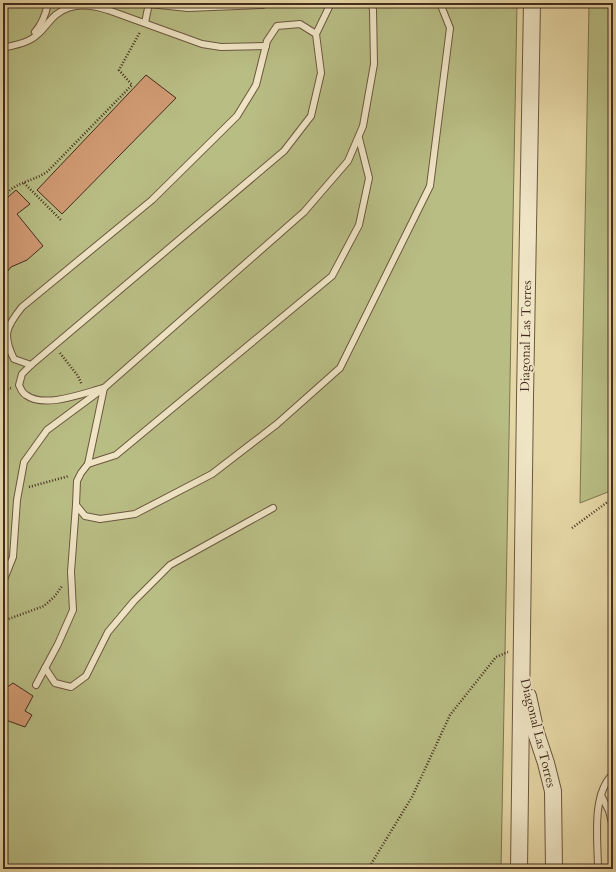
<svg xmlns="http://www.w3.org/2000/svg" width="616" height="872" font-family="Cardo,serif">
  <style>
    .green { fill: #b8bd84; stroke: #7e7451 }
    .building { fill: #d09a73; stroke: #442c1e }
    .lines { fill: none; stroke-linecap: round; stroke-linejoin: round }
    .service-casing { stroke: #6c5740; stroke-width: 8 }
    .tertiary-casing { stroke: #6c5740; stroke-width: 18 }
    .path { stroke: #442c1e; stroke-width: 2.5; stroke-dasharray: 1 2; stroke-linecap: butt }
    .service { stroke: #efe5c5; stroke-width: 6 }
    .tertiary { stroke: #efe5c5; stroke-width: 16 }
    .labels { text-anchor: middle; dominant-baseline: central; stroke-width: 3; stroke-linejoin: round; paint-order: stroke }
    .street-label { font-size: 13px; fill: #442c1e; stroke: #efe5c5 }
  </style>
  <rect width="100%" height="100%" fill="#e6d7a6"/>
  <filter id="stains"><feTurbulence type="fractalNoise" baseFrequency=".005" numOctaves="4"/><feColorMatrix values="0 0 0 0 .2 0 0 0 0 .09 0 0 0 0 .02 0 0 0 .5 -.17"/></filter>
  <radialGradient id="worn" r=".72"><stop offset=".6" stop-color="#630" stop-opacity="0"/><stop offset="1" stop-color="#630" stop-opacity=".3"/></radialGradient>
  <g class="green">
    <polygon points="3,3 517,3 501,869 3,869"/>
    <polygon points="589,3 613,3 613,490 580,503"/>
  </g>
  <g class="building">
    <polygon points="146,75 176,98 62,214 37,190"/>
    <polygon points="16,190 30,204 17,214 43,246 27,260 11,267 3,277 3,205 8,197"/>
    <polygon points="13,683 33,696 25,711 32,715 25,727 3,719 3,690"/>
  </g>
  <g class="lines">
    <g class="service-casing">
      <g id="service">
        <path d="M331,3L316,34L321,73L311,116L284,151L31,365L22,374L19,385C21,389 22,393 26,395C44,409 84,393 104,388L304,212L348,161L363,126L374,64L373,10L371,3"/>
        <polyline points="149,4 188,8 263,5 267,3"/>
        <polyline points="145,23 149,3"/>
        <path d="M35,32C42,24 46,13 48,3"/>
        <path d="M3,48C15,45 29,43 38,34C45,28 50,19 57,14C73,2 91,5 108,10L202,44L221,47L266,46"/>
        <path d="M31,365L14,359C2,335 6,327 22,307L152,200L237,116L256,85L267,41L277,26L300,24L316,34"/>
        <polyline points="104,388 88,464 81,473 77,481 76,505 85,516 100,519 135,514 212,474 277,424 340,368 430,186 450,28 440,3"/>
        <polyline points="88,464 116,455 332,276 359,225 369,178 359,138"/>
        <polyline points="3,582 13,557 17,500 24,462 47,430 101,390"/>
        <polyline points="45,668 55,683 71,687 86,676 108,632 134,601 170,565 273,508"/>
        <polyline points="36,685 58,644 73,610 71,572 76,505"/>
        <polyline points="601,795 609,811 613,827"/>
        <path d="M598,869C598,841 591,795 613,774"/>
      </g>
    </g>
    <g class="tertiary-casing">
      <g id="tertiary">
        <polyline points="528,696 536,733 546,763 553,791 554,869"/>
        <polyline points="519,869 525,397 532,3"/>
      </g>
    </g>
    <g class="path">
      <polyline points="24,183 62,221"/>
      <path d="M3,201C5,197 7,193 10,190C22,181 36,180 48,171L132,85L119,70L140,32"/>
      <polyline points="60,353 78,376 82,385"/>
      <path d="M3,413C7,405 3,397 8,389L11,388"/>
      <polyline points="29,487 69,476"/>
      <polyline points="572,528 613,498"/>
      <polyline points="3,621 44,606 55,596 62,586"/>
      <polyline points="368,869 412,797 450,715 496,657 508,652"/>
    </g>
    <use href="#service" class="service"/>
    <use href="#tertiary" class="tertiary"/>
  </g>
  <g class="labels">
    <g class="street-label">
      <text transform="translate(526 336) rotate(-89)">Diagonal Las Torres</text>
      <text transform="translate(538 733) rotate(76)">Diagonal Las Torres</text>
    </g>
  </g>
  <rect width="616" height="872" fill="none" stroke="#e6d7a6" stroke-width="16"/>
  <rect x="4" y="4" width="608" height="864" fill="none" stroke="#442c1e" stroke-width="2"/>
  <rect x="8" y="8" width="600" height="856" fill="none" stroke="#442c1e"/>
  <rect width="100%" height="100%" filter="url(#stains)"/>
  <rect width="100%" height="100%" fill="url(#worn)"/>
</svg>
